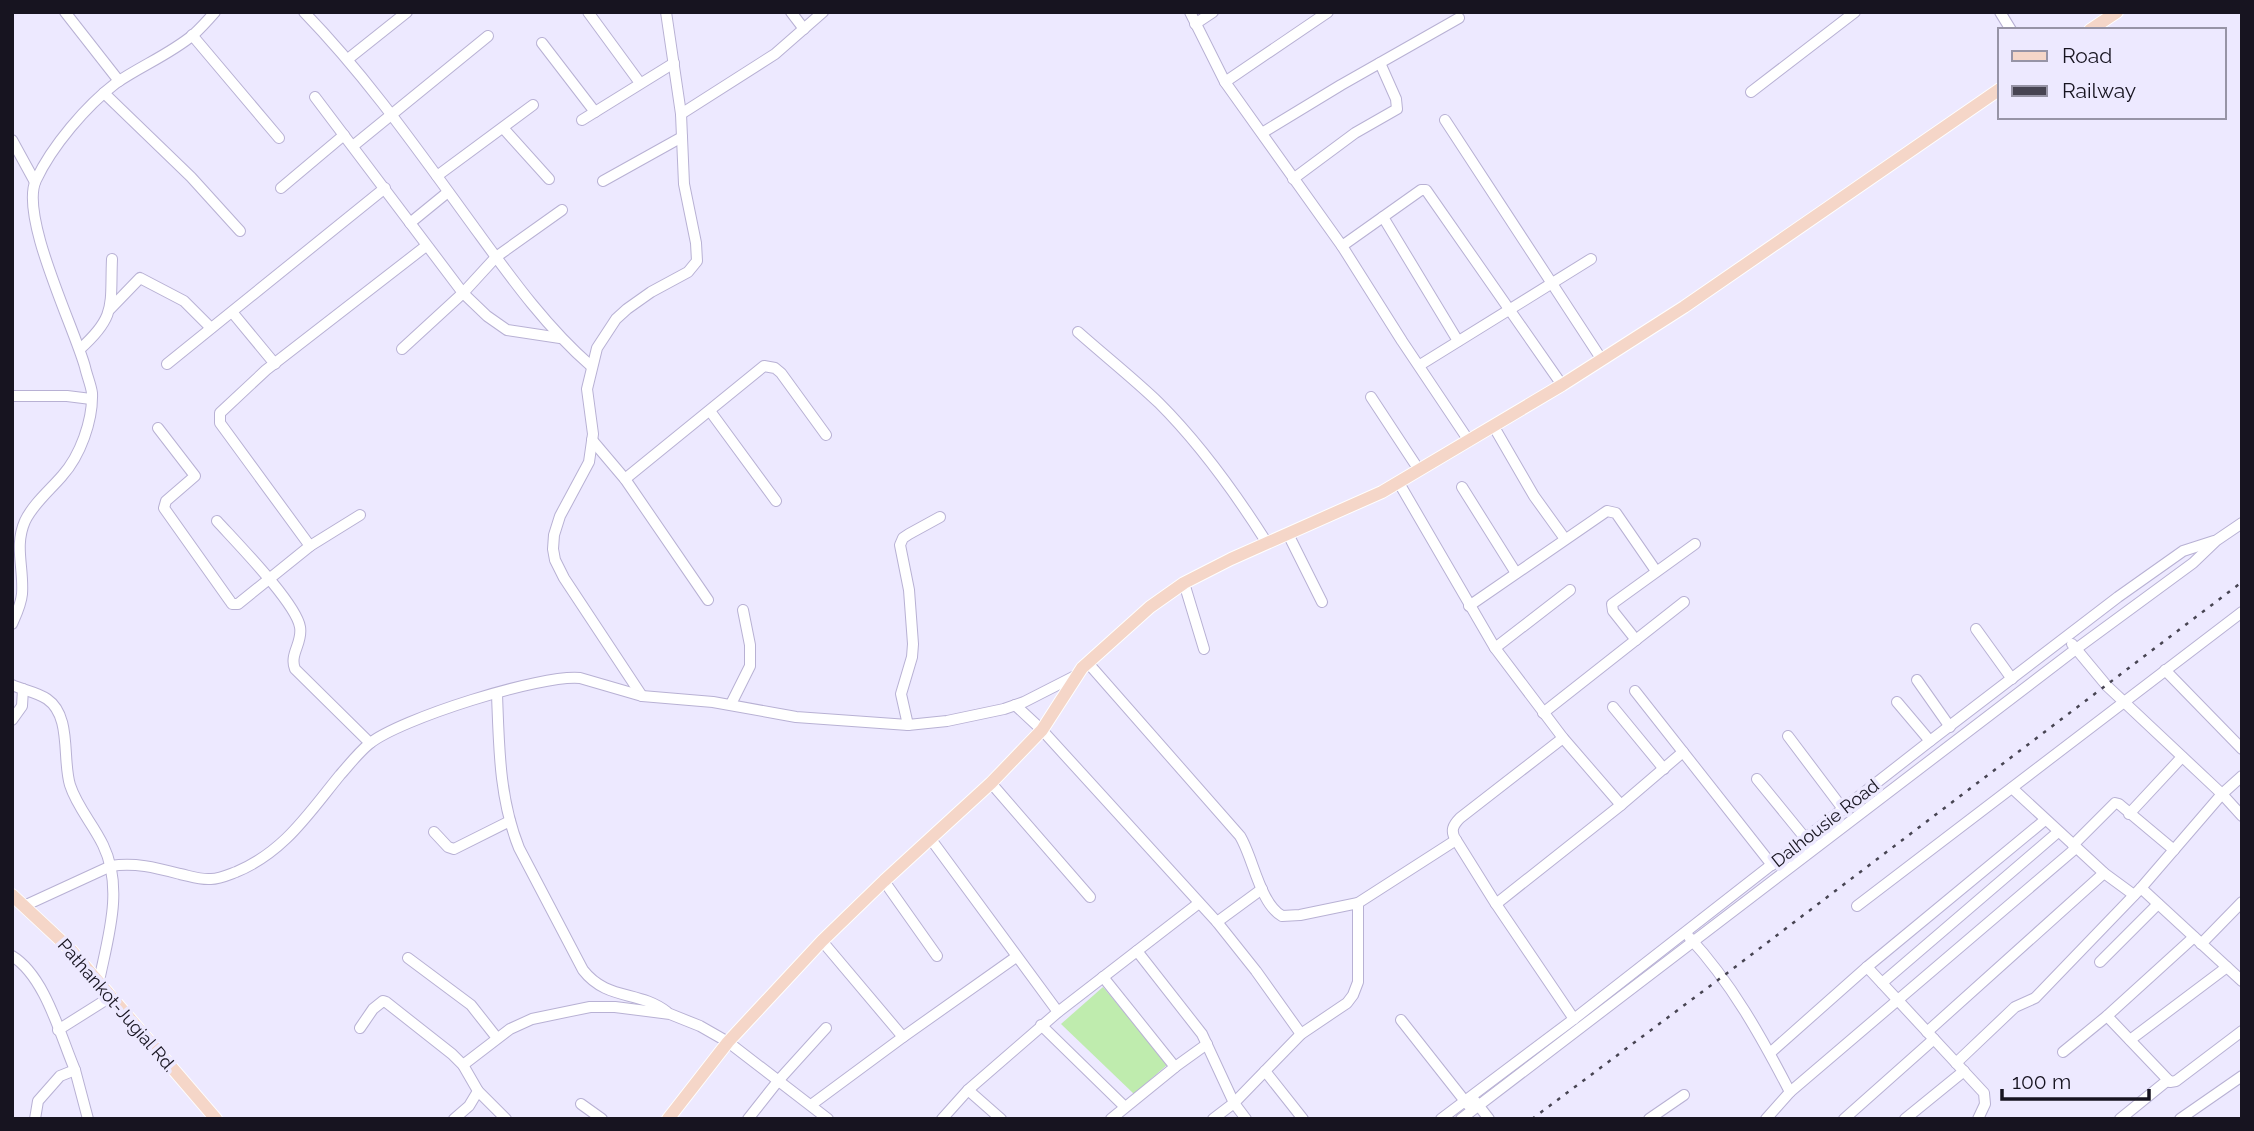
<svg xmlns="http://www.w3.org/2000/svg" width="2254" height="1131" font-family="Raleway,sans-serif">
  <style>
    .green { fill: #bfecae }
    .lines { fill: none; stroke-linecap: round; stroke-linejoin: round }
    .minor-casing { stroke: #b8b1d4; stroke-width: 12 }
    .major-casing { stroke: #fff; stroke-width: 14 }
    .minor { stroke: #fff; stroke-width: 10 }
    .major { stroke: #f5d6c8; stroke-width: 12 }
    .rail { stroke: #474452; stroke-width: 2.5; stroke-dasharray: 3.5 7; stroke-linecap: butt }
    .labels { text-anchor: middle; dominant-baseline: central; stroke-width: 7; stroke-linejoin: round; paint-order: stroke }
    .street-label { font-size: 18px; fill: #171420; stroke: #ede9ff }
  </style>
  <rect width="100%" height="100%" fill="#ede9ff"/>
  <polygon class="green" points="1103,987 1168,1064 1134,1094 1061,1024"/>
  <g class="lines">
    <g class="minor-casing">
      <g id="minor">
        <polyline points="65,12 119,81"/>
        <path d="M304,12C368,78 420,153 474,227C509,275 545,326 591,366"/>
        <polyline points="588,12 640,83"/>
        <polyline points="791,12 804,29"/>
        <polyline points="1190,12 1225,82 1342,246 1402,341 1469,441"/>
        <polyline points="2000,12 2011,30"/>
        <polyline points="1195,24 1213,12"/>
        <polyline points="192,35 279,138"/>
        <polyline points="542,43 595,112"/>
        <polyline points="348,59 407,12"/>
        <polyline points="1225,82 1328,12"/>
        <polyline points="1751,92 1855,12"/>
        <polyline points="104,93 191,177 240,231"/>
        <polyline points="315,97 463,293 487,316 507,330 560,338"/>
        <polyline points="681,114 775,54 823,12"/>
        <polyline points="582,120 674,63"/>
        <polyline points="1445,120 1602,360"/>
        <polyline points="503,128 549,179"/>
        <polyline points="1262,133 1341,85 1459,18"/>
        <polyline points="12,140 35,182"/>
        <polyline points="353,146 488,36"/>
        <polyline points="437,176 533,105"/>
        <polyline points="1293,179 1355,133 1397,109 1396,99 1380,63"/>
        <polyline points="603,181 682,137"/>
        <polyline points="281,188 344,135"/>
        <polyline points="1383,217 1458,341"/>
        <polyline points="410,223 448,192"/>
        <polyline points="1342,246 1421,190 1426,190 1562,385"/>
        <polyline points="110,309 140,278 184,301 211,328"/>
        <polyline points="232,312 275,364"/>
        <path d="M1078,332C1105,356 1133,378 1159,403C1200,444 1236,494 1267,543"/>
        <path d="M80,349C117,316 110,305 112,259"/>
        <polyline points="402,349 463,293 496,257 562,210"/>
        <polyline points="167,364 385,188"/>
        <polyline points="1420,365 1591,259"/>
        <polyline points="12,396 67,396 91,399"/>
        <polyline points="1371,397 1419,470"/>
        <polyline points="710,411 776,501"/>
        <polyline points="1494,427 1534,496 1565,539"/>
        <polyline points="158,428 195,476 166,501 164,508 230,601 232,604 238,604 310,546 220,423 220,413 266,370 426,246"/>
        <polyline points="592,440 625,479 708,600"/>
        <polyline points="625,479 764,366 775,368 781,373 826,435"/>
        <polyline points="1399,483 1495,648 1563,738 1621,805"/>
        <polyline points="1462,487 1516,573"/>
        <path d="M217,521C236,542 296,603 300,627C303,643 289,654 295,669L370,743"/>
        <polyline points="1288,534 1322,602"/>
        <polyline points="310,546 360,515"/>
        <polyline points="1184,583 1204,649"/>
        <polyline points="1469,606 1607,511 1616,513 1656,571"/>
        <path d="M12,624C16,615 21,605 22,594C24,568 14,546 25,521C33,504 50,490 62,476C80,456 93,421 92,393C91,385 87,376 85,367C74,327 19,216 36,180C52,146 86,106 116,83C141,66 170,54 193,35C201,28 208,20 215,12"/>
        <polyline points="1976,629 2012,679"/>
        <polyline points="1636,640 1613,611 1612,604 1695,544"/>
        <polyline points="2072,644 2107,686 2222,794 2242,816"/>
        <polyline points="1495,648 1570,590"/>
        <path d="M1088,663L1240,836C1253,857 1260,904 1282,916L1300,915L1358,903L1456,840"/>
        <polyline points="2165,670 2242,749"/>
        <polyline points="1917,680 1950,727"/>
        <path d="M12,685C23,690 37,692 47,699C72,716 62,759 70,785C77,807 93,824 103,845C124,888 108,937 99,981"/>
        <polyline points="1635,691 1772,865"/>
        <path d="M497,694C499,746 499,798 519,848L583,970C607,1001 639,990 667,1012"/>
        <polyline points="642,696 564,578 555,560 553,549 554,535 560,516 589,462 593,434 587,389 597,348 616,319 627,309 651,292 688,272 697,261 696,243 684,184 681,114 666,12"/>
        <polyline points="1897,702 1930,741"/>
        <polyline points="731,704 750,666 750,645 743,610"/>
        <polyline points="1015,705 1042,730 1217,922 1256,971 1301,1034"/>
        <polyline points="1613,707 1664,769"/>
        <polyline points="1543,713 1684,602"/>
        <polyline points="12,720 22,706 23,689"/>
        <polyline points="908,725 901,694 912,657 913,644 909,590 900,545 903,538 909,534 940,517"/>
        <polyline points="1788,736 1843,809"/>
        <path d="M1563,738L1460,818C1453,825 1450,831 1456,840L1496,904L1574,1019"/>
        <polyline points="1757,779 1810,844"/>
        <polyline points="991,783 1090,897"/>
        <polyline points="2012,788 2104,873 2134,895"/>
        <polyline points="2129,814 2182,757"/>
        <polyline points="434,832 448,847 454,849 510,821"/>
        <polyline points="930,838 1058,1012"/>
        <polyline points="2073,845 2115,803 2119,804 2174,850"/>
        <polyline points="884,881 937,956"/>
        <polyline points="2141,888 2242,981"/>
        <polyline points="1496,904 1621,805 1683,752"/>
        <path d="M24,906L111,866C135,862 157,868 180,874C190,876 200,880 211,879C219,879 228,875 236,872C284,852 308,814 340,775C349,765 358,753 369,744C399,719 542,674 580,678L642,696L713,702L796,717L908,725L947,721L1004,709L1024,702L1075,676"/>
        <polyline points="1857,906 2242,612"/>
        <polyline points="1217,922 1262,889"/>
        <path d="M1689,937C1731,982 1762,1038 1790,1092"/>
        <polyline points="822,941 903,1037"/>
        <polyline points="2201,944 2242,902"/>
        <polyline points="1137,951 1202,1034 1234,1103 1246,1119"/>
        <path d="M12,956C45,976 60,1035 75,1070L60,1076L38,1101L35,1119"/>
        <polyline points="408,958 471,1005 497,1038"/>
        <polyline points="2100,962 2158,904"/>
        <polyline points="1867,967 1984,1093 1985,1104 1978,1119"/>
        <polyline points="1103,977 1175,1067"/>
        <polyline points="1882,983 2058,832"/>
        <polyline points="2107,1016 2170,1082 2176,1081 2242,1031"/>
        <polyline points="1401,1020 1468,1105"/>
        <polyline points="1041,1025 1125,1107"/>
        <polyline points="360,1028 373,1009 383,1001 386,1002 452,1054 463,1065 478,1091 506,1119"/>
        <polyline points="58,1030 112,996"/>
        <polyline points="1927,1032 2104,873"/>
        <polyline points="2130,1040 2227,967"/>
        <polyline points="2063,1052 2107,1016 2194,937"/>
        <polyline points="1770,1053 1867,967 2045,820"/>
        <polyline points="1956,1063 2015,1007 2035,998 2141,888 2222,794 2242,776"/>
        <polyline points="463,1065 510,1029 532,1019 590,1007 615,1007 670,1014 700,1026 728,1042 828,1119"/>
        <polyline points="75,1070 88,1119"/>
        <polyline points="1265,1071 1303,1119"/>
        <polyline points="968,1090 1001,1119"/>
        <polyline points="1475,1101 1489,1119"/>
        <polyline points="581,1104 602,1119"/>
        <polyline points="811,1105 903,1037 1016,957"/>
        <polyline points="454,1119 469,1106 478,1091"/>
        <polyline points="748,1119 778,1081 826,1028"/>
        <polyline points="942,1119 968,1090 1058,1012 1199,903"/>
        <polyline points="1111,1119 1175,1067 1207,1044"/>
        <polyline points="1213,1119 1234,1103 1301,1034 1347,1003 1353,995 1358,982 1358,903"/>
        <polyline points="1441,1119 1574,1019 1930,741 2118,597 2183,551 2214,541"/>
        <polyline points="1461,1119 2076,649 2193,563 2217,540 2242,523"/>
        <polyline points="1649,1119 1684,1095"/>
        <polyline points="1766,1119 1790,1092 2076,848"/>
        <polyline points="1844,1119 1934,1039"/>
        <polyline points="1905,1119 1964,1071"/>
        <polyline points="2120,1119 2168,1080"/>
        <polyline points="2180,1119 2242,1076"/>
      </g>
    </g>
    <g class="major-casing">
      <g id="major">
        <polyline points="2090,30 2117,12"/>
        <polyline points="12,895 71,950 216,1119"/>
        <polyline points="668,1119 728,1042 822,941 884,881 991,783 1042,730 1082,668 1150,607 1184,583 1231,559 1382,492 1562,385 1684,307 2000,89"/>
      </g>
    </g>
    <use href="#minor" class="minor"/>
    <use href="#major" class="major"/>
    <polyline class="rail" points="1532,1119 1722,977 2242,582"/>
  </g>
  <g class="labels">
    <g class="street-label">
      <text transform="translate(1825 823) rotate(-38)">Dalhousie Road</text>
      <text transform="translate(117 1005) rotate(49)">Pathankot-Jugial Rd.</text>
    </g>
  </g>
  <rect width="2254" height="1131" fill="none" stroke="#171420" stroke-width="28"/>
  <rect x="1998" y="28" width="228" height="91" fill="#ede9ff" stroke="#9794a6" stroke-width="2"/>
  <rect x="2012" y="51" width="35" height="10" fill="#f5d6c8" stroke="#9794a6" stroke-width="2"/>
  <text x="2062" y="63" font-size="21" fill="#171420">Road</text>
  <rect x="2012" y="86" width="35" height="10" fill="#474452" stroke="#9794a6" stroke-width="2"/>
  <text x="2062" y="98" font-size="21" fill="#171420">Railway</text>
  <path d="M2002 1089v10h147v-10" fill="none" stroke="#171420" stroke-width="3.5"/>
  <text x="2012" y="1089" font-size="21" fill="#171420" stroke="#ede9ff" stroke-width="5" paint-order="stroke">100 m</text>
</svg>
